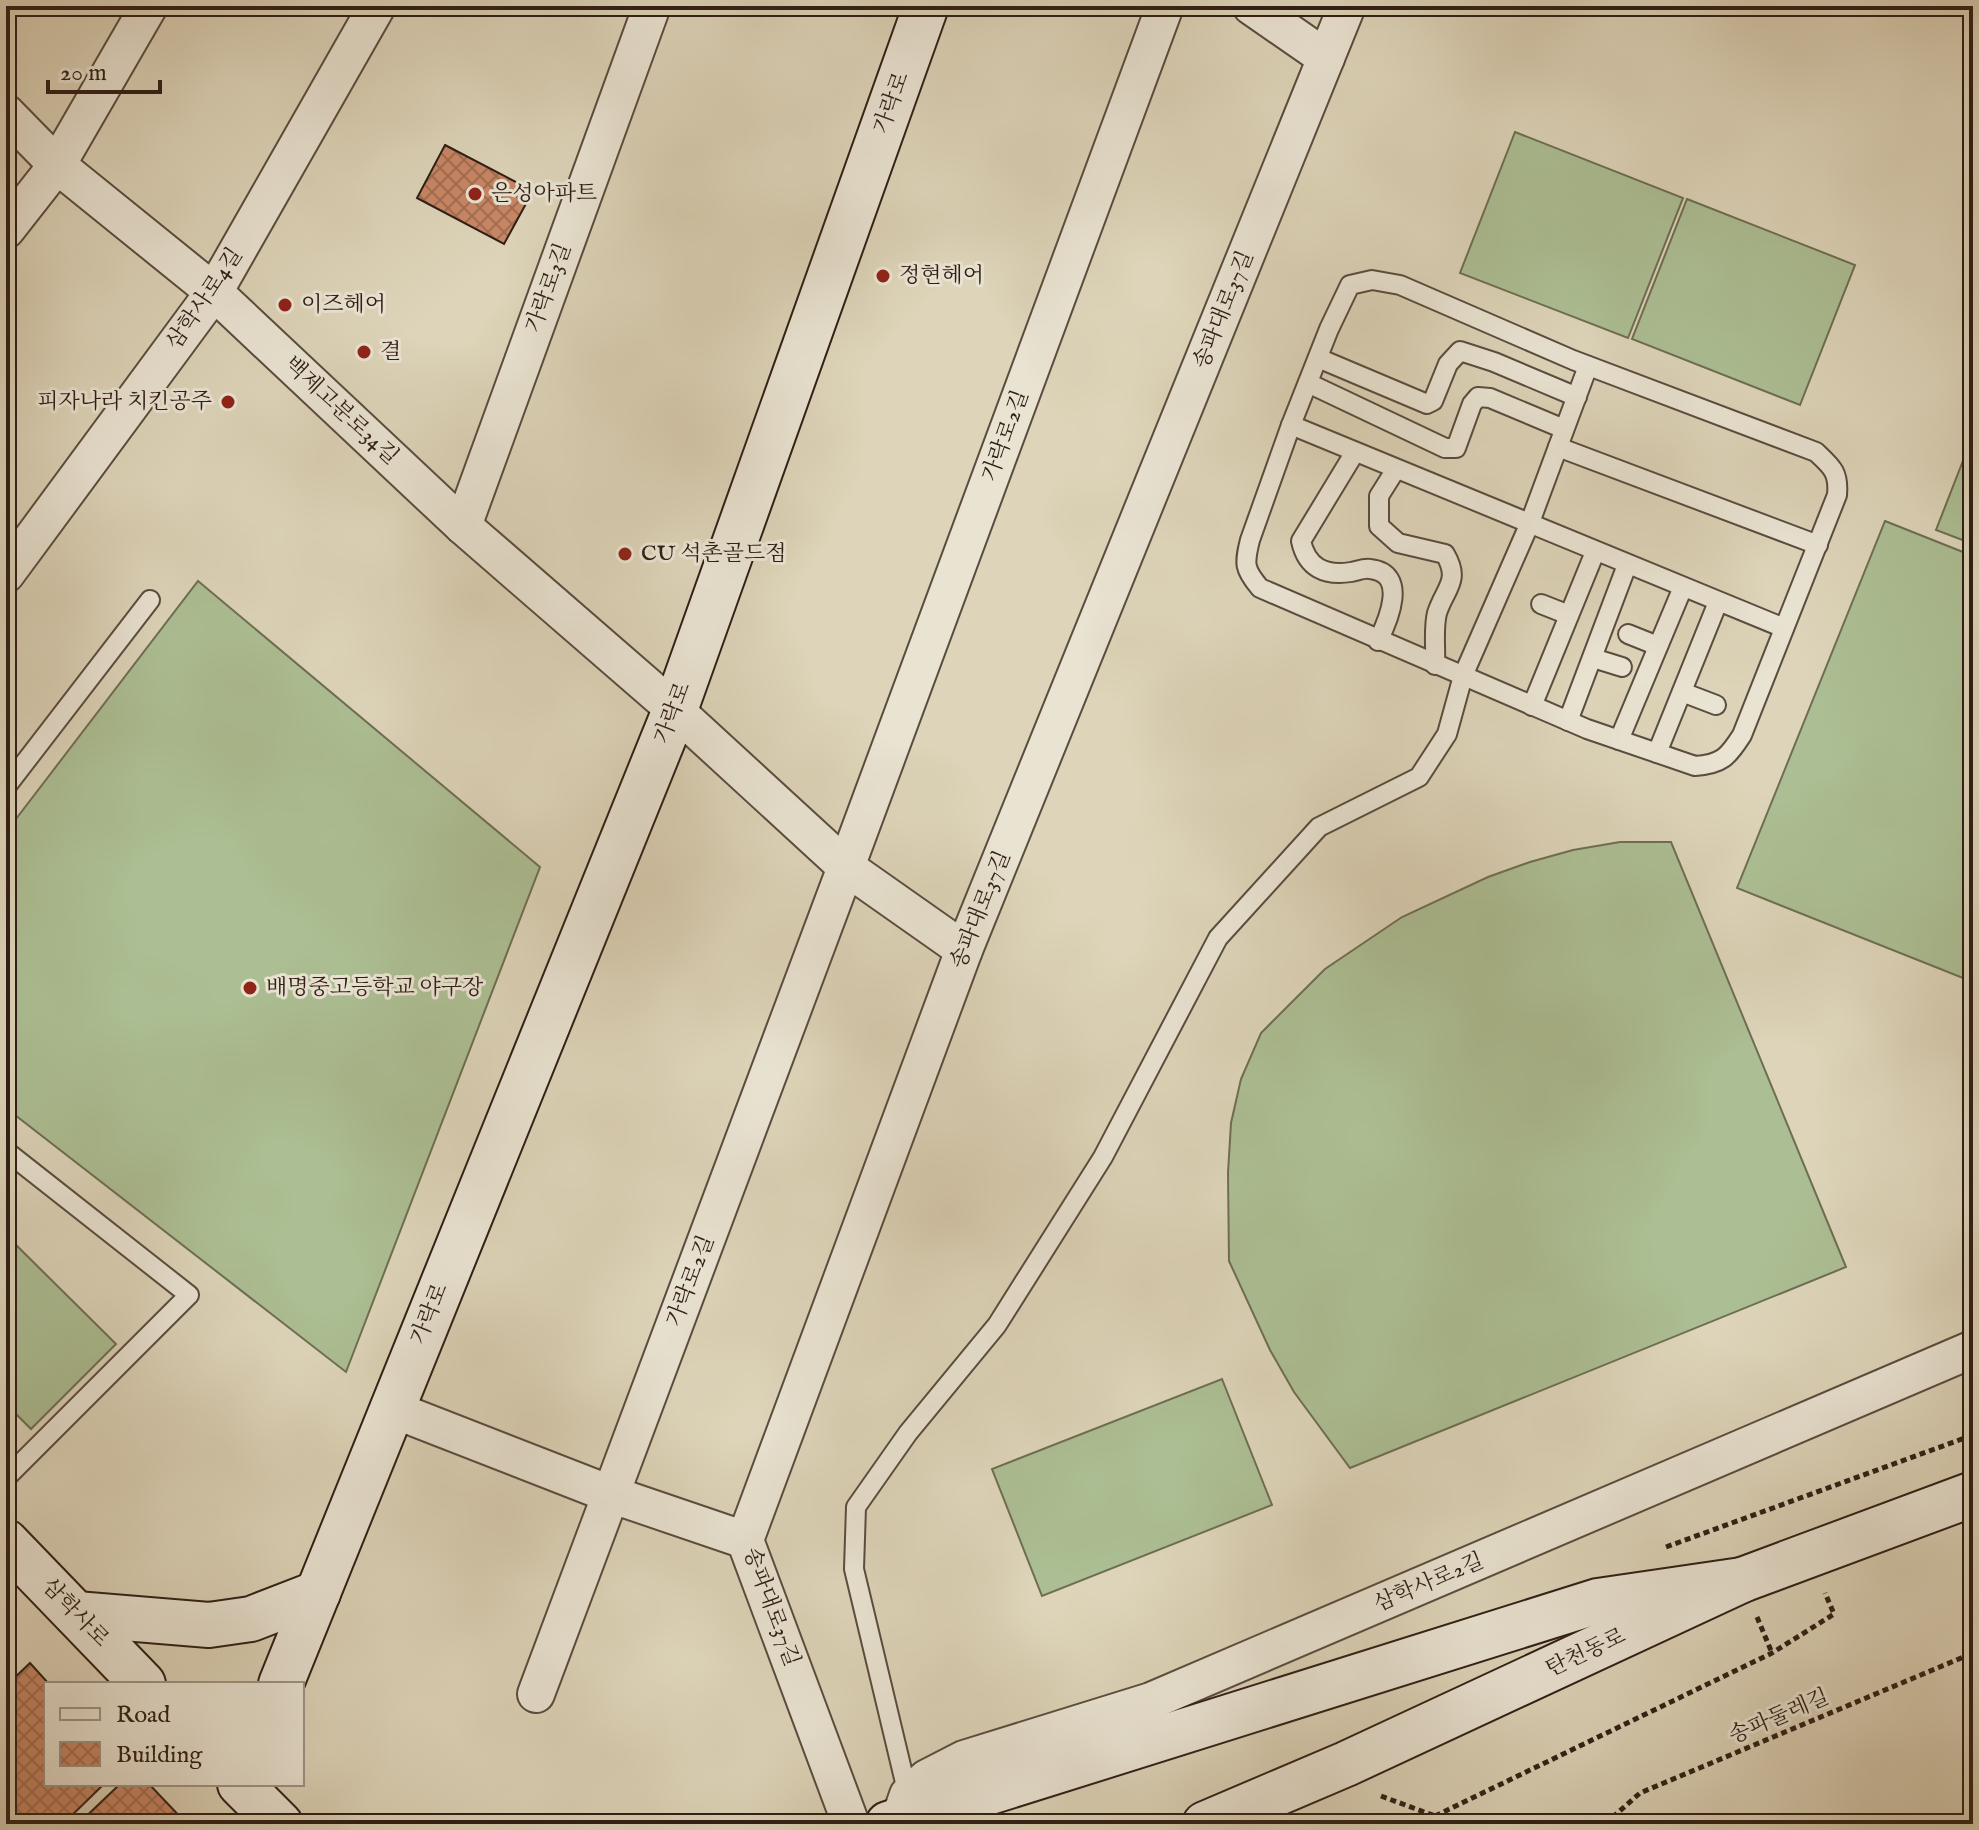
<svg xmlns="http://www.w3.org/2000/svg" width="1979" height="1830" font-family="'IM FELL English','Noto Serif KR',serif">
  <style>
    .pitch { fill: #acbe93; stroke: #6e6e54; stroke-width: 2 }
    .building { fill: url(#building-cross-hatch); stroke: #2f1e16; stroke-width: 2 }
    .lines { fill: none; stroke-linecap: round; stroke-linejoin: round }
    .lane-casing { stroke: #5a4c3f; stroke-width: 22 }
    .street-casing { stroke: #5a4c3f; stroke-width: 40 }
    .secondary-casing { stroke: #2f1e16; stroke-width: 48 }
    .path { stroke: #2f1e16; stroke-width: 5; stroke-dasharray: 6 4; stroke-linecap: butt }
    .lane { stroke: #e9e3d2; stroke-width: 18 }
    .street { stroke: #e9e3d2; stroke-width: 36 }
    .secondary { stroke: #e9e3d2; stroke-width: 44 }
    .poi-dot { fill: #8f2418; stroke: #e9e3d2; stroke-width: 3 }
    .labels { text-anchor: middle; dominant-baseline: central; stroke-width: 6; stroke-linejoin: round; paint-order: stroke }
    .street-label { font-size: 22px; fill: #2f1e16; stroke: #e9e3d2 }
    .poi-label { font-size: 22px; fill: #2f1e16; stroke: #e9e3d2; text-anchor: start }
  </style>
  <defs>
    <pattern id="building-cross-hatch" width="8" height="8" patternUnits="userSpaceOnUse" patternTransform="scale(2)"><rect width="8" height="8" fill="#c88765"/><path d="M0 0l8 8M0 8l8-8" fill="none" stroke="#a36e52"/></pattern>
  </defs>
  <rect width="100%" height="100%" fill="#ddd4b9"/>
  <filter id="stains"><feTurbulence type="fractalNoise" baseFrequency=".0025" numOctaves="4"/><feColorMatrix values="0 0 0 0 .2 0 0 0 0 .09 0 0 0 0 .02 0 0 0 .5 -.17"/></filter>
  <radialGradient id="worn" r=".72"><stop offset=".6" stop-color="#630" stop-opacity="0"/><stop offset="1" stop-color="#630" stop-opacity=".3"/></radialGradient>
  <g class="pitch">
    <polygon points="1515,132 1683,198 1628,338 1460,273"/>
    <polygon points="1687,199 1855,265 1800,405 1632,339"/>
    <polygon points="1973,435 1973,544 1936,530"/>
    <polygon points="1885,521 1973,556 1973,982 1737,888"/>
    <polygon points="198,581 540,867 346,1372 6,1108 6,832"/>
    <polygon points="1620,842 1671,842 1846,1267 1350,1468 1294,1392 1270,1350 1229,1261 1228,1173 1231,1123 1241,1079 1261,1033 1325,969 1402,917 1488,877 1530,862 1573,850"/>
    <polygon points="6,1235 116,1344 31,1429 6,1404"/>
    <polygon points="1222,1379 1272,1505 1042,1596 992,1469"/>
  </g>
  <g class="building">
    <polygon points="445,145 533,191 504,244 417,198"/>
    <polygon points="30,1663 49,1684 46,1684 46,1784 104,1784 63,1824 11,1824 6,1819 6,1686"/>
    <polygon points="120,1784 149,1784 187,1824 78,1824"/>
  </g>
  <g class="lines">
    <g class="lane-casing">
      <g id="lane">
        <path d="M1372,280L1400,285L1573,360L1816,452C1832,467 1839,472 1837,495L1742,735C1728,757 1722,764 1695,766L1587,729L1260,588C1244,569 1244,564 1250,540L1291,425L1329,329L1350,285Z"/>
        <polyline points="1318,358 1427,404 1433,401 1448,364 1460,351 1494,362 1577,397"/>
        <polyline points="1308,383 1445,448 1456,448 1472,404 1478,397 1490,398 1564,429"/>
        <polyline points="1291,425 1784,628"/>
        <polyline points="1558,447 1818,545"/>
        <path d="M1355,452L1301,541C1307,568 1325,576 1351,572C1357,571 1364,568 1370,569C1409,573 1388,621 1378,641"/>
        <path d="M1396,469L1379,496V526L1398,543L1445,554C1461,581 1445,588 1437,613C1433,629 1436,649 1435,665"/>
        <polyline points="1541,604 1569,615"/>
        <polyline points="1628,634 1658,646"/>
        <polyline points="1593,658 1622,667"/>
        <polyline points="1682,692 1716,705"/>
        <polyline points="1532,706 1595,552"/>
        <polyline points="1568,721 1627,565"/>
        <polyline points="1619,740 1683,587"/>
        <polyline points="1657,753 1718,602"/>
        <polyline points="6,787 150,600"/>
        <polyline points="6,1151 189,1295 6,1478"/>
        <polyline points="908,1795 854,1569 856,1507 908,1433 997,1325 1103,1157 1218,938 1319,827 1419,777 1447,734 1463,676 1529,525 1588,366"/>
      </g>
    </g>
    <g class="street-casing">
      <g id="street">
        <polyline points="1251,6 1326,58"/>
        <polyline points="6,113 57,165 214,292 463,526 675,710 846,867 964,950"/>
        <polyline points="6,230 57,165 149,6"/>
        <polyline points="463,526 652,6"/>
        <polyline points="6,574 214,292 377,6"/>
        <polyline points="392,1409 610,1494 745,1540"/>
        <polyline points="536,1694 846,867 1165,6"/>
        <polyline points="899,1821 908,1795 927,1778 964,1759 1151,1701 1973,1349"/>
        <polyline points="851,1824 745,1540 964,950 1347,6"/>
      </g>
    </g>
    <g class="secondary-casing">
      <g id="secondary">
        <polyline points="6,1542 143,1684"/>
        <polyline points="76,1614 209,1625 251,1619 318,1593"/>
        <polyline points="281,1684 675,710 926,6"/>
        <polyline points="240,1784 280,1824"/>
        <polyline points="888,1824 1598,1601 1742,1580"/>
        <polyline points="1205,1824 1346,1764 1742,1580 1973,1494"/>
      </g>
    </g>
    <g class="path">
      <polyline points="1666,1547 1973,1435"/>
      <polyline points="1757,1617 1772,1653"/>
      <polyline points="1381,1796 1435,1816 1600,1824"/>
      <polyline points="1435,1816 1772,1653 1834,1614 1825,1593"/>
      <polyline points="1605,1824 1640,1793 1973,1653"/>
    </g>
    <use href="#lane" class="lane"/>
    <use href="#street" class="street"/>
    <use href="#secondary" class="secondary"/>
  </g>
  <g class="poi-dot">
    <circle cx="475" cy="194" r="8"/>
    <circle cx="883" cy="276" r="8"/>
    <circle cx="285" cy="305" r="8"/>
    <circle cx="364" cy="352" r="8"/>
    <circle cx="228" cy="402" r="8"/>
    <circle cx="625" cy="554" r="8"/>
    <circle cx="250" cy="988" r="8"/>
  </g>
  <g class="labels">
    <g class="street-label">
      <text transform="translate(892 103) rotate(-70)">가락로</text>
      <text transform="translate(549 288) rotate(-70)">가락로3길</text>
      <text transform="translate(205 299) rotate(-56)">삼학사로4길</text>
      <text transform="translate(1224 310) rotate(-68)">송파대로37길</text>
      <text transform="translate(341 411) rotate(43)">백제고분로34길</text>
      <text transform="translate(1006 436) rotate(-70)">가락로2길</text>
      <text transform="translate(673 713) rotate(-69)">가락로</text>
      <text transform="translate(981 910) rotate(-68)">송파대로37길</text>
      <text transform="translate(691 1281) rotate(-69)">가락로2길</text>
      <text transform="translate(430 1314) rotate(-68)">가락로</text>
      <text transform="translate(1429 1583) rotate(-23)">삼학사로2길</text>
      <text transform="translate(771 1607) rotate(70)">송파대로37길</text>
      <text transform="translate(75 1613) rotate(46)">삼학사로</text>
      <text transform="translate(1586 1653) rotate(-25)">탄천동로</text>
      <text transform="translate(1779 1717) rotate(-23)">송파둘레길</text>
    </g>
    <g class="poi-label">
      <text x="491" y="194">은성아파트</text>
      <text x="899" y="276">정현헤어</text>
      <text x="301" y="305">이즈헤어</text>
      <text x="380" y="352">결</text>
      <text x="212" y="402" text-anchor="end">피자나라 치킨공주</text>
      <text x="641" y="554">CU 석촌골드점</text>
      <text x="266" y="988">배명중고등학교 야구장</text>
    </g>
  </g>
  <rect width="1979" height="1830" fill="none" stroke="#ddd4b9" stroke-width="32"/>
  <rect x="8" y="8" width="1963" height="1814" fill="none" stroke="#2f1e16" stroke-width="4"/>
  <rect x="16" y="16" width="1947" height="1798" fill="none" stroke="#2f1e16" stroke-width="2"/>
  <rect x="44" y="1682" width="260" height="104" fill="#e9e3d2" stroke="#9f9487" stroke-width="2"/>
  <rect x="60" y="1708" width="40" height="12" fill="#e9e3d2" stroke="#9f9487" stroke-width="2"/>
  <text x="116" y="1722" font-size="24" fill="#2f1e16">Road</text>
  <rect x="60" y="1742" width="40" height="24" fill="url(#building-cross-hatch)" stroke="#9f9487" stroke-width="2"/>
  <text x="116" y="1762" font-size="24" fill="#2f1e16">Building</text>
  <path d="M48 80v12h112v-12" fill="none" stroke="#2f1e16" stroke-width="4"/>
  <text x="60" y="80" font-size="24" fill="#2f1e16" stroke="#e9e3d2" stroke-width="6" paint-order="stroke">20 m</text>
  <rect width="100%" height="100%" filter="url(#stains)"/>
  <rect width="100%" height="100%" fill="url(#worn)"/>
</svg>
